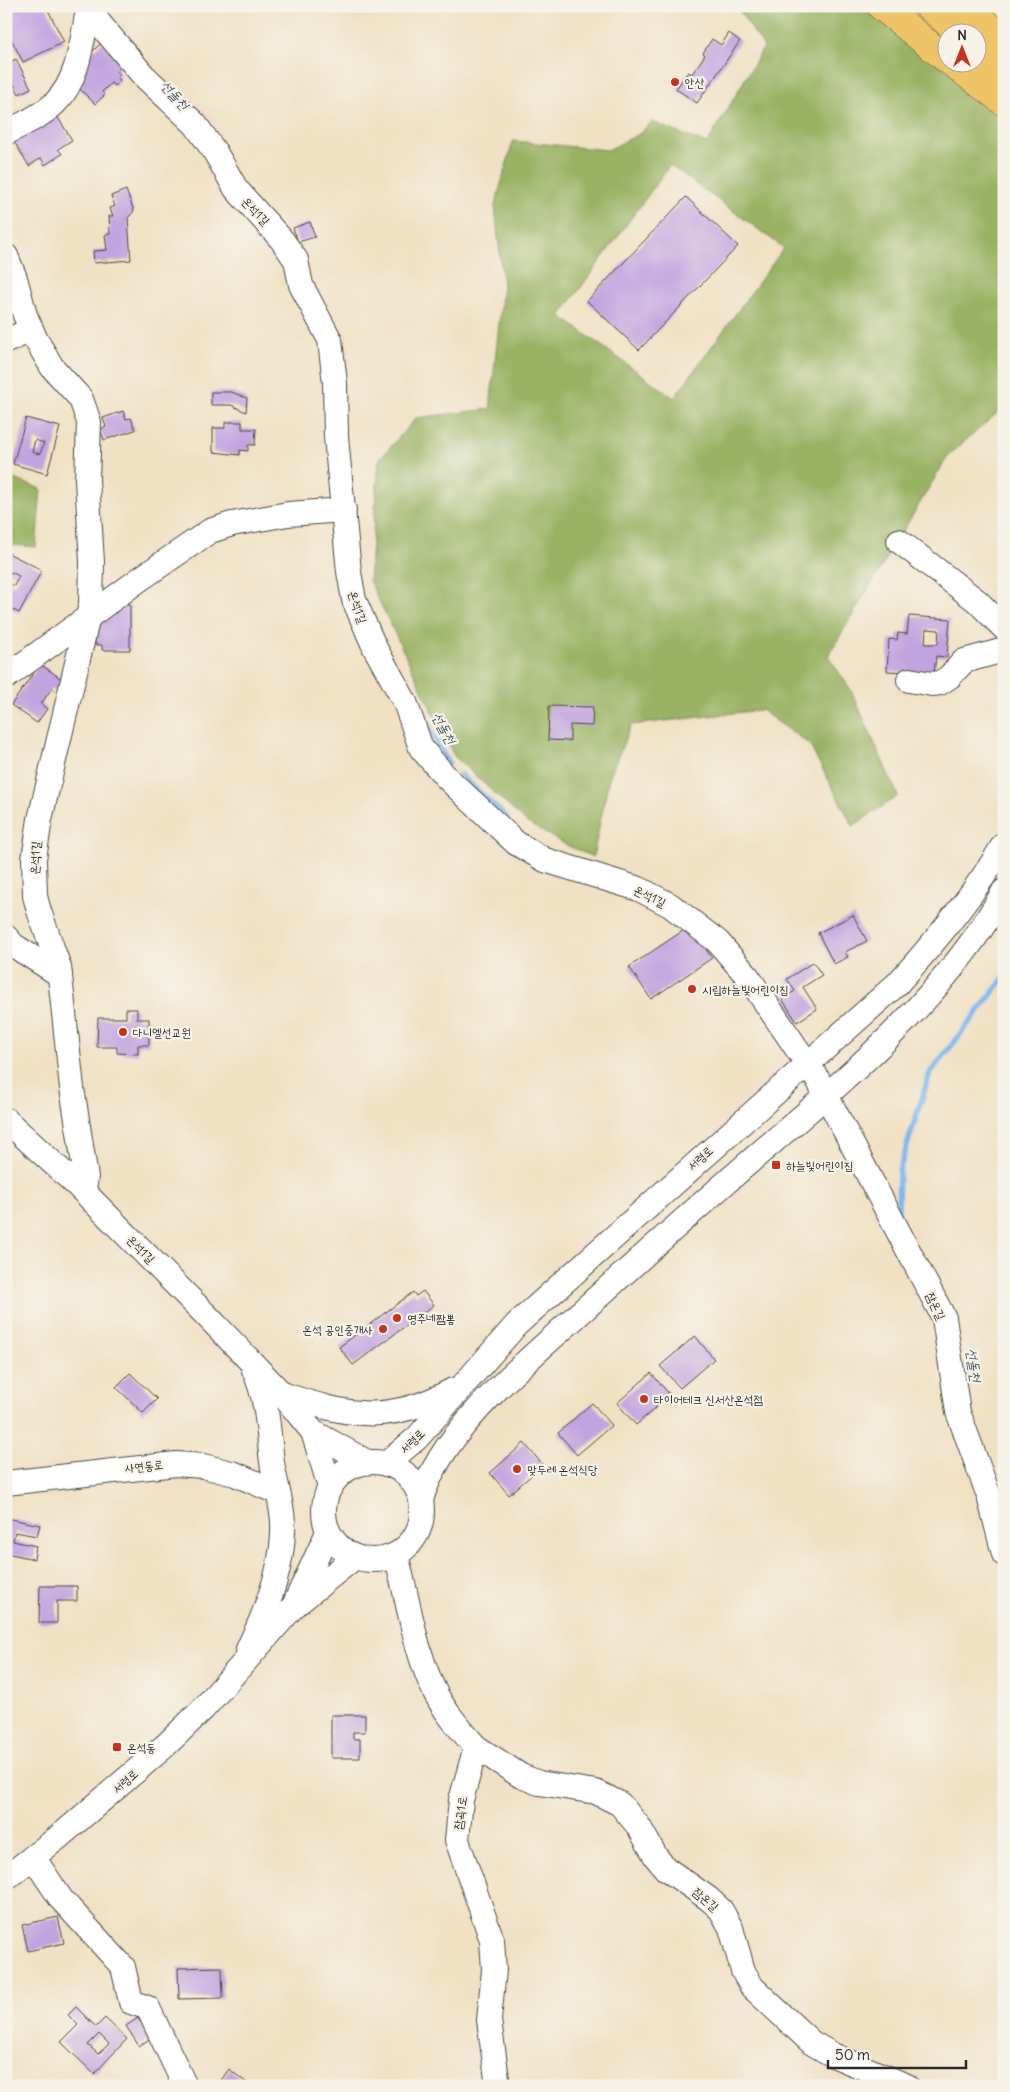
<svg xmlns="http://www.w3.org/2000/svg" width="1010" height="2092" font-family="Delius,'Poor Story',sans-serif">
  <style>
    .forest { fill: #99b264; stroke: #626e48; fill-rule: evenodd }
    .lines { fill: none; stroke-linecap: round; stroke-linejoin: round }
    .stream { stroke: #7eb8ef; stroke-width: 5.5 }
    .building { fill: #c3a3df; fill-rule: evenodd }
    .minor-casing { stroke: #494642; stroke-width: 26 }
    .highway-casing { stroke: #494642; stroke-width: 29 }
    .minor { stroke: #fff; stroke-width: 24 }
    .highway { stroke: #efc469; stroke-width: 28 }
    .poi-dot { fill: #c8321e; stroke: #f7f3e8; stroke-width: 2 }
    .labels { text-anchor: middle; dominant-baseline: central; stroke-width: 4.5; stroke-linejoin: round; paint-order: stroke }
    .poi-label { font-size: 12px; fill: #2b2b2b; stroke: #f7f3e8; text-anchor: start }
    .street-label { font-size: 12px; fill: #2b2b2b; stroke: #f7f3e8 }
    .water-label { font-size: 14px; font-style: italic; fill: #456; stroke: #f7f3e8 }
  </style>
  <rect width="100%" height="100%" fill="#f7f3e8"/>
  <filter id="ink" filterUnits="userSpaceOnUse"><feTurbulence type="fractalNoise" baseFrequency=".02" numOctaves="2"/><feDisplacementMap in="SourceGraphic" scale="10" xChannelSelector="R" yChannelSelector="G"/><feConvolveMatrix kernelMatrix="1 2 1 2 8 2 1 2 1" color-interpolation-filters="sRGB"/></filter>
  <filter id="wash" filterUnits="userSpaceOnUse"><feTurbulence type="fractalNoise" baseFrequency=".0096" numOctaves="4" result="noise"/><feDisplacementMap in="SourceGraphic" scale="20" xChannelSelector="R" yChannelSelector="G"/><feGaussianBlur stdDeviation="1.12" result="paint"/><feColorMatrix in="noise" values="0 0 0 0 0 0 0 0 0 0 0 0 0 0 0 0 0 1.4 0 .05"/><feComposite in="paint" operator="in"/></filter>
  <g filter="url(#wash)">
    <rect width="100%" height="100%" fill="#f1e1c4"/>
    <g class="forest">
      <path d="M736,6H868L1004,116V407L948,456L828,656L851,690L898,796L853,826L809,744L761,710L631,725L609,778L593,857L566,845L526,822L454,756L369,580L379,460L416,418L490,409L503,286L495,206L513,141L608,150L639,134L652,122L707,144L764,47ZM670,165L784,248L674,398L560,316Z"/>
      <polygon points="6,476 41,489 36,547 11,545 14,534 6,532"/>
    </g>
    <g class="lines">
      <g class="stream">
        <polyline points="414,693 438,746 449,763"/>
        <polyline points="461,775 507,818"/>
        <polyline points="898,1212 899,1171 930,1073 1004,978"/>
      </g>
    </g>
    <g id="blocks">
      <g class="building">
        <polygon points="7,6 46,6 64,42 23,62 6,29"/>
        <polygon points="729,33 740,41 697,103 676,89 688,72 692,74 705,55 703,53 712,39 721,45"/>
        <polygon points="103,41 122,65 116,71 120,74 117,77 120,80 114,86 111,83 102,92 105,95 95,104 77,86 85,59"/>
        <polygon points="16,59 31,88 19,94 12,80 6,82 6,64"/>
        <polygon points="55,113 72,140 58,149 62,154 45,165 41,158 29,166 13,140"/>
        <polygon points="126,190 134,211 128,218 131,260 94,263 93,251 107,250 105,235 110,234 109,216 113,216 110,208 115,206 111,196"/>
        <polygon points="686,197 738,246 639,350 587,301"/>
        <polygon points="310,222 315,237 298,242 293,228"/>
        <polygon points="211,392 231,392 247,398 246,412 231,405 211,405"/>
        <polygon points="123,411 126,419 131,418 135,430 104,440 100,429 106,427 103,418"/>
        <path d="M26,418L60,427L47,474L13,464ZM35,440L44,443L40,454L32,452Z"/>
        <polygon points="225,422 242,422 242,429 256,429 255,445 248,445 248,451 240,450 240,455 213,452 213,428 225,428"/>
        <polygon points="6,552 42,570 19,613 6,606 6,582 14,586 19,576 11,572 6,581"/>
        <polygon points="130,605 130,650 102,650 102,645 95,645 95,619 103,613 116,613 116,606"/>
        <path d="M909,616L950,619L947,657L936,656L934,674L887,671L889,639L897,640L898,633L907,634ZM926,629L939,630L938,644H925Z"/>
        <polygon points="40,664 66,682 58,693 52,688 41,704 47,709 37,723 11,705"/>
        <polygon points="549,706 593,707 592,726 570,725 570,741 548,740"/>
        <polygon points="853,915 867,941 845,952 848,957 834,964 818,933"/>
        <polygon points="690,926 712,958 651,999 629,967"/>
        <polygon points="813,962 822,975 803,987 817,1009 797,1022 782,999 795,991 787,979"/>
        <polygon points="126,1009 137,1009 137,1019 149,1019 149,1045 138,1045 138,1054 117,1053 117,1047 97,1047 98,1018 126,1018"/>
        <polygon points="423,1291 434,1305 353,1365 339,1347 413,1292 416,1296"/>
        <polygon points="695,1336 714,1359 680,1388 660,1366"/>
        <polygon points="130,1373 157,1399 143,1413 116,1387"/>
        <polygon points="651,1373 670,1395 636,1425 617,1403"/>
        <polygon points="592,1403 612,1425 577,1455 558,1433"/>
        <polygon points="524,1443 543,1465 509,1495 490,1473"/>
        <polygon points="6,1518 40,1525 37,1536 15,1532 13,1541 36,1546 34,1559 6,1553"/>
        <polygon points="40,1586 77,1586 77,1601 57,1601 57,1623 39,1623"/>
        <polygon points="331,1715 365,1715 365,1732 353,1732 353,1739 360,1739 360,1758 331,1758"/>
        <polygon points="58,1917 64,1943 28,1951 22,1925"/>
        <polygon points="222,1967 223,1998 179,1999 178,1968"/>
        <path d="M76,2007L96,2027L105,2018L127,2039L94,2074L61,2042L78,2025L68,2015ZM99,2034L109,2044L98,2054L88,2045Z"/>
        <polygon points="138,2018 151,2038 139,2046 126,2026"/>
        <polygon points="229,2069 251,2086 217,2086"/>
      </g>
    </g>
  </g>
  <g filter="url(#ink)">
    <use href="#blocks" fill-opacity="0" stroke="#494642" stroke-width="1"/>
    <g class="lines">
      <g class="minor-casing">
        <g id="minor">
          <polyline points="90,6 99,23 143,75 195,124 215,152 236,189 282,240 296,260 301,285 330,340 335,383 336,437 349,572 354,600 375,648 405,702 421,748 446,777 516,843 545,860 639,889 670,905 718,942 748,977 817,1078 944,1318 958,1412 989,1496 1004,1554"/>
          <path d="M6,133C22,124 42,116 55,103C80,79 82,37 89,6"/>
          <polyline points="6,256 15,278 25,315 35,338 52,367 81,399 89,422 87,480 92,562 91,604 40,819 34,859 35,896 39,911 59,967 72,1088 86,1177 85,1184 81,1189"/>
          <polyline points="6,341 31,330"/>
          <polyline points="899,541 977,601 1004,628"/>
          <polyline points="6,677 140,579 210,531 232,524 288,514 344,510"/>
          <polyline points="909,680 932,684 940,683 949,677 964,661 1004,650"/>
          <polyline points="6,937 13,945 60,975"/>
          <polyline points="6,1120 81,1189 208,1317 282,1394 313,1432 367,1462"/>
          <path d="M282,1394C349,1416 388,1425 453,1390"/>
          <polyline points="313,1432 330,1487"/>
          <circle cx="373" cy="1511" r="49"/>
          <path d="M386,1464L417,1438L517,1324L897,984C936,941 974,895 1004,844"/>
          <polyline points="6,1483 176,1464 203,1466 235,1474 277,1492"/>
          <path d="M421,1500C440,1433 519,1368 570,1322C633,1265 696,1208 761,1152C847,1078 949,993 1004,891"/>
          <path d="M396,1555C408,1598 414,1647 433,1688C443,1710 460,1729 476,1747L461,1800L457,1840L492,1940L494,1970L489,2020L498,2086"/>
          <polyline points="296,1601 328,1532"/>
          <path d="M248,1649C266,1612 285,1565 283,1522C282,1502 275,1483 272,1462C268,1430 268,1401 254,1370"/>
          <polyline points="476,1747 521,1776 539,1783 596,1792 620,1804 639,1827 656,1857 665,1868 709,1899 721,1910 731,1928 743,1971 752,1987 812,2043 833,2055 907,2086"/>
          <polyline points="33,1857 61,1899 123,1967 131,2002 148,2008 185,2086"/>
          <polyline points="6,1878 60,1836 166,1745 203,1709 293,1607 355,1557"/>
        </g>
      </g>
      <g class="highway-casing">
        <g id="highway">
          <polyline points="881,6 948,60"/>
          <polyline points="928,6 959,32"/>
          <polyline points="965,6 1004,39"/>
          <polyline points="978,48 1004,71"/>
          <polyline points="951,62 1004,102"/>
        </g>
      </g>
      <use href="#minor" class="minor"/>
      <use href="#highway" class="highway"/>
    </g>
  </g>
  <g class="poi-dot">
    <circle cx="675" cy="82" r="5"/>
    <circle cx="692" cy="989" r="5"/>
    <circle cx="123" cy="1032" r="5"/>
    <rect x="771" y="1160" width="10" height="10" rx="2.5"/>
    <circle cx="397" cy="1318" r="5"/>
    <circle cx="383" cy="1329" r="5"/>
    <circle cx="644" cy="1399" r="5"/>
    <circle cx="517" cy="1469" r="5"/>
    <rect x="112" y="1742" width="10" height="10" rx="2.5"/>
  </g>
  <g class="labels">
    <g class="poi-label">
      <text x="685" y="82">안산</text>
      <text x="702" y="989">시립하늘빛어린이집</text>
      <text x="133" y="1032">다니엘선교원</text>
      <text x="786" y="1165">하늘빛어린이집</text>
      <text x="407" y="1318">영주네짬뽕</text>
      <text x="373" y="1329" text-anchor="end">온석 공인중개사</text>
      <text x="654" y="1399">타이어테크 신서산온석점</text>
      <text x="527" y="1469">맞두레 온석식당</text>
      <text x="127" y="1747">온석동</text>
    </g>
    <g class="street-label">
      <text transform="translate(256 211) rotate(46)">온석1길</text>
      <text transform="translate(358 607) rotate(71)">온석1길</text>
      <text transform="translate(35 858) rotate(-87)">온석1길</text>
      <text transform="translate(650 896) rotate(26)">온석1길</text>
      <text transform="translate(700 1158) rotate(-42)">서령로</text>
      <text transform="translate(141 1249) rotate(45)">온석1길</text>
      <text transform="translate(936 1306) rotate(65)">잠온길</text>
      <text transform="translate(412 1441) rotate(-44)">서령로</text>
      <text transform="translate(144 1466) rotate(-6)">사연동로</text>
      <text transform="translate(125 1781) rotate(-41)">서령로</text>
      <text transform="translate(460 1813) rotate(-82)">잠곡1로</text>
      <text transform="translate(706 1899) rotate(41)">잠온길</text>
    </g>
    <g class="water-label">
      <text transform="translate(175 95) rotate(48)">선돌천</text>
      <text transform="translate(444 728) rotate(62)">선돌천</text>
      <text transform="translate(974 1365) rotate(82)">선돌천</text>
    </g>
  </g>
  <rect width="1010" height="2092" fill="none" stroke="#f7f3e8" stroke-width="25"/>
  <g transform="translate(962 48)"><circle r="24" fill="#f7f3e8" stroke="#a5a39c"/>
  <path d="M0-4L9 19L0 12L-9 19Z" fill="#c8321e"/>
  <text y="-8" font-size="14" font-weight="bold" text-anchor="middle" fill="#2b2b2b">N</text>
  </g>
  <path d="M828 2060v8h138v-8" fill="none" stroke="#2b2b2b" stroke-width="2.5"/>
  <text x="835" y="2060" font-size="15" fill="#2b2b2b" stroke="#f7f3e8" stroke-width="4" paint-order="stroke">50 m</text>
</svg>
